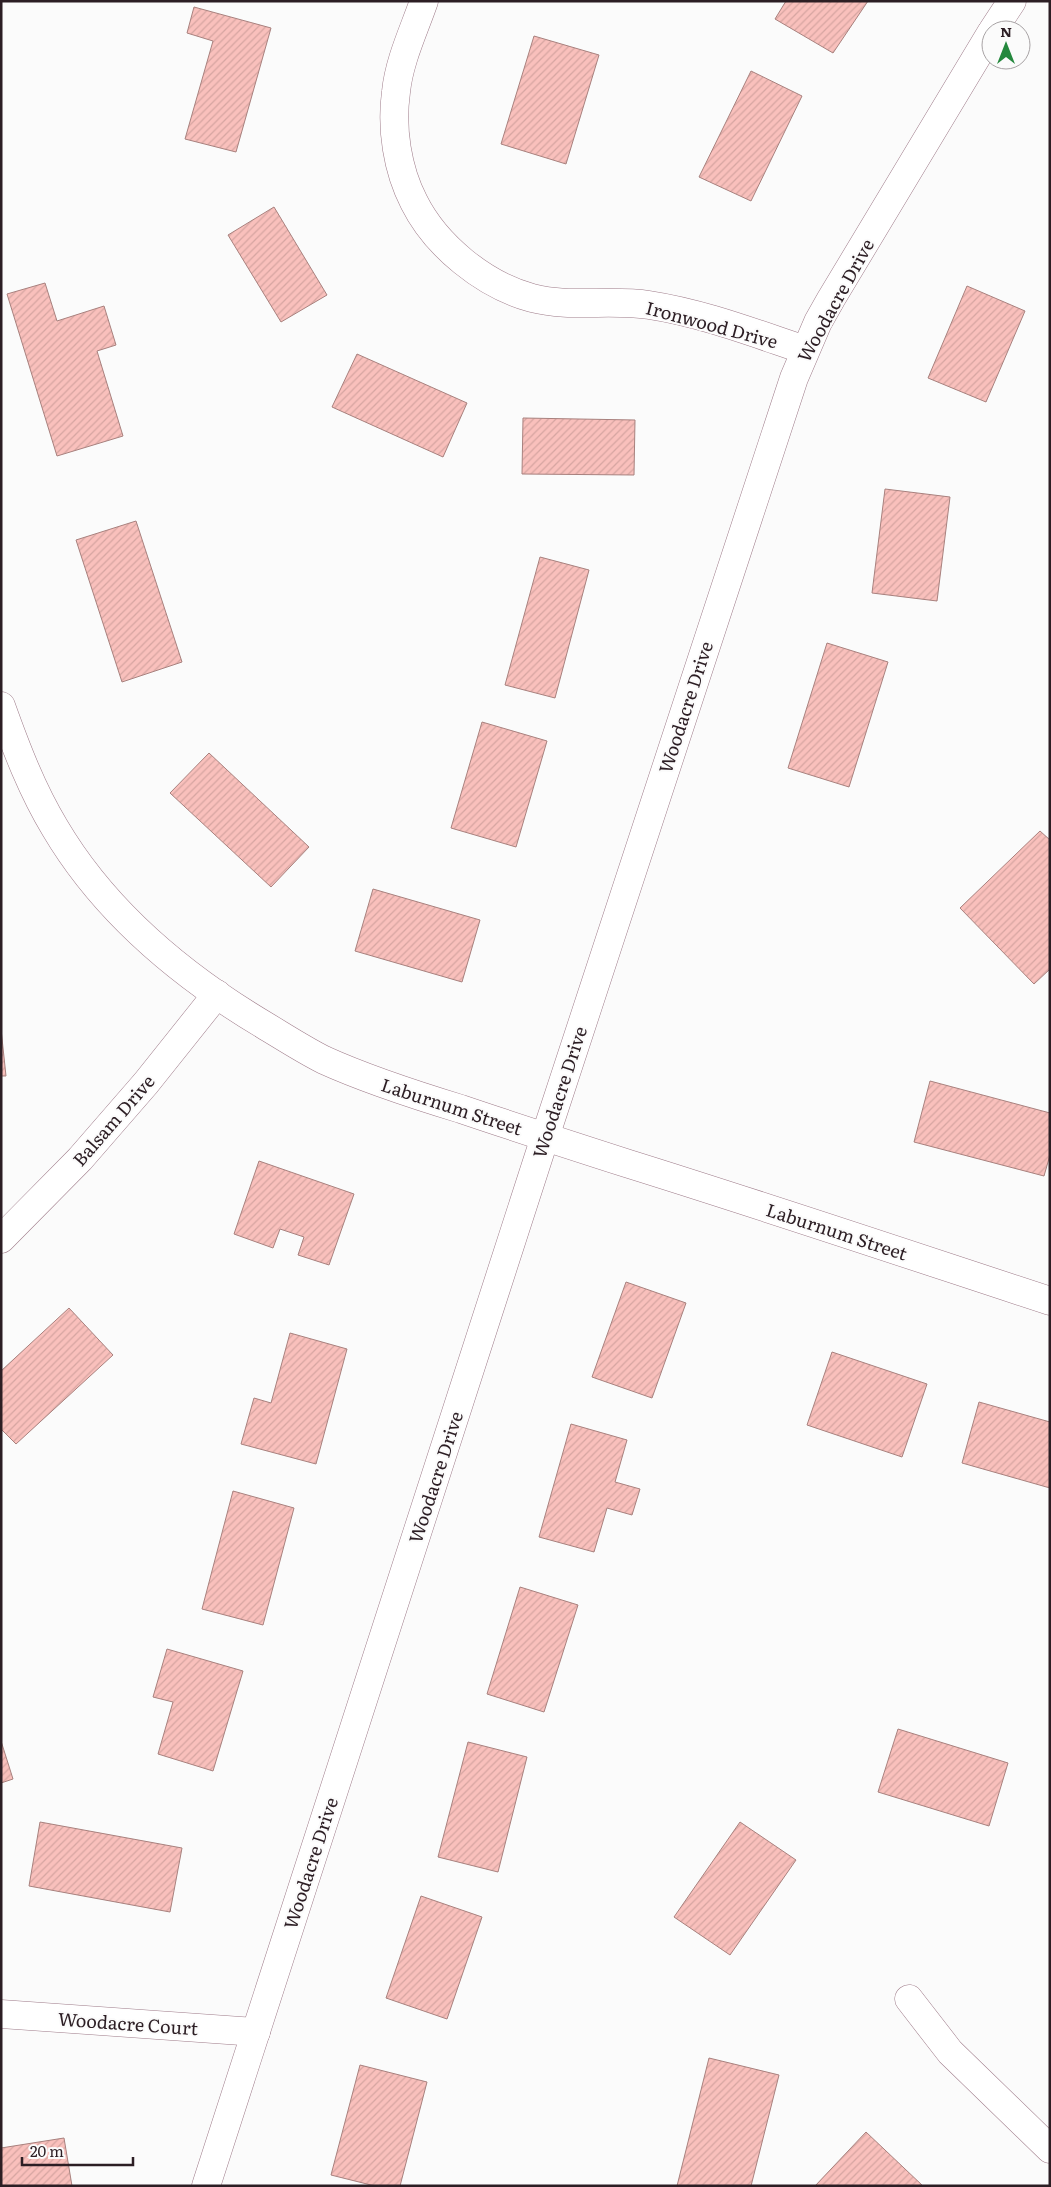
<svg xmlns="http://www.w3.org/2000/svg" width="1051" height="2187" font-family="Literata,serif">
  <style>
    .building { fill: url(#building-hatch); stroke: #a8817e }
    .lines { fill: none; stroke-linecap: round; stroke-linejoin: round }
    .minor-casing { stroke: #9f7c8a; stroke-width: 29 }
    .minor { stroke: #fff; stroke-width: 28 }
    .labels { text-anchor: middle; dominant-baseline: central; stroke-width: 4; stroke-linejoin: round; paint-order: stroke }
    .street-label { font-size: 18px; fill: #2c1e24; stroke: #fbfbfb }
  </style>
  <defs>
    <pattern id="building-hatch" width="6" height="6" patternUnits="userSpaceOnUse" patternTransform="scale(1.25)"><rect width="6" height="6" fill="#f9c0bc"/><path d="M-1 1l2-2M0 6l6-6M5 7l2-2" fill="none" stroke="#d6a5a1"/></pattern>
  </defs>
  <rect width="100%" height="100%" fill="#fbfbfb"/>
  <g class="building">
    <polygon points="786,1 868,1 833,53 775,19"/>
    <polygon points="194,7 271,28 236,152 185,139 213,41 187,33"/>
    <polygon points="534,36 599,55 566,164 501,144"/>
    <polygon points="751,71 802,96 751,201 699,177"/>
    <polygon points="274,207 327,295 281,322 228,235"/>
    <polygon points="45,283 57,321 104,306 116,345 97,351 123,436 57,456 7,294"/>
    <polygon points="967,286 1025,311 986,402 928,378"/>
    <polygon points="357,354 467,403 443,457 332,407"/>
    <polygon points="523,418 635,420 634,475 522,474"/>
    <polygon points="885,489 950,497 937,601 872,593"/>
    <polygon points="136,521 182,662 122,682 76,540"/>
    <polygon points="540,557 589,570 555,698 505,685"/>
    <polygon points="827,643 888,662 849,787 788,768"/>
    <polygon points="482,722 547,741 516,847 451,828"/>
    <polygon points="209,753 309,847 271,887 170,793"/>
    <polygon points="1040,831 1050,840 1050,969 1034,984 960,908"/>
    <polygon points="373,889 480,920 462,982 355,951"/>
    <polygon points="1,1029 6,1076 1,1076"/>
    <polygon points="930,1081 1050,1113 1050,1155 1044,1176 914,1142"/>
    <polygon points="259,1161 354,1194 329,1265 298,1255 304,1237 280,1229 273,1248 234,1234"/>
    <polygon points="626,1282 686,1303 652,1398 592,1377"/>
    <polygon points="69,1308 113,1355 16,1444 1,1429 1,1371"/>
    <polygon points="290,1333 347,1349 316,1464 241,1444 254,1398 271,1403"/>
    <polygon points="832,1352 927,1384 902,1457 807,1425"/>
    <polygon points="979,1402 1050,1422 1050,1488 962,1463"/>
    <polygon points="571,1424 627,1440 615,1482 640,1489 632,1515 607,1508 594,1552 539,1537"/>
    <polygon points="233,1491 294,1508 263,1625 202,1609"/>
    <polygon points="520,1587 578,1605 544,1712 487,1694"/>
    <polygon points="167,1649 243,1671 213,1771 158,1754 173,1702 153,1697"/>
    <polygon points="898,1729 1008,1763 989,1826 878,1792"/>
    <polygon points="1,1741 13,1779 1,1783"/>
    <polygon points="468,1742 527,1757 498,1872 438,1857"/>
    <polygon points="40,1822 182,1848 170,1912 29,1886"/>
    <polygon points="740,1822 796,1860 730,1955 674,1917"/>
    <polygon points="421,1896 482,1917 447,2019 386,1998"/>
    <polygon points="709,2058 779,2075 751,2186 677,2186"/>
    <polygon points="360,2065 427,2082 400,2186 375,2186 331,2175"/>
    <polygon points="866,2132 923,2186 815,2186"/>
    <polygon points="64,2138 72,2186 1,2186 1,2148"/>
  </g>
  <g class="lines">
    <g class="minor-casing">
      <g id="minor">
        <path d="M424,1C414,30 399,61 396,92C391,128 397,169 414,202C436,246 484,285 532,298C570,308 610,299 649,305C702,313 754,333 805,350"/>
        <polyline points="993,30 1012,1"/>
        <path d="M1,706C16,748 32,790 55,828C104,911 182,976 264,1025C284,1037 304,1050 324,1060C368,1080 415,1095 461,1109C517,1128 573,1146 629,1164C770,1208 910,1255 1050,1301"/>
        <polyline points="1,1239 80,1159 146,1083 217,994"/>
        <polyline points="909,1999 950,2052 1050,2149"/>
        <polyline points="1,2014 256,2032"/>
        <polyline points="206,2186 545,1137 794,378 818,322 831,299 991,33"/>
      </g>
    </g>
    <use href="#minor" class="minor"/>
  </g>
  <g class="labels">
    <g class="street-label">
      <text transform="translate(835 300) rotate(-61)">Woodacre Drive</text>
      <text transform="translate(712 324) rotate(15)">Ironwood Drive</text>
      <text transform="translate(685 707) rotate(-72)">Woodacre Drive</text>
      <text transform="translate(559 1092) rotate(-72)">Woodacre Drive</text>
      <text transform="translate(452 1106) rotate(18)">Laburnum Street</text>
      <text transform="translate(113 1120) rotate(-49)">Balsam Drive</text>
      <text transform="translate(837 1231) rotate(18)">Laburnum Street</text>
      <text transform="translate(435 1477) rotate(-72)">Woodacre Drive</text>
      <text transform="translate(310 1863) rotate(-72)">Woodacre Drive</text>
      <text transform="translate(128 2023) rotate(4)">Woodacre Court</text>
    </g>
  </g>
  <rect width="1051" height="2187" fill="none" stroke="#2c1e24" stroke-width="5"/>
  <g transform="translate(1006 45)"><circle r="24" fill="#fbfbfb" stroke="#a8a3a5"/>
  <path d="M0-4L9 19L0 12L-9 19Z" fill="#24883d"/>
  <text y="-8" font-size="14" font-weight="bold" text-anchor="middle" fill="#2c1e24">N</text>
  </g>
  <path d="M22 2157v8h111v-8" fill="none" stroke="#2c1e24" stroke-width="2.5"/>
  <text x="30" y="2157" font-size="15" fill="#2c1e24" stroke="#fbfbfb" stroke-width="4" paint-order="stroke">20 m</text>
</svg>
